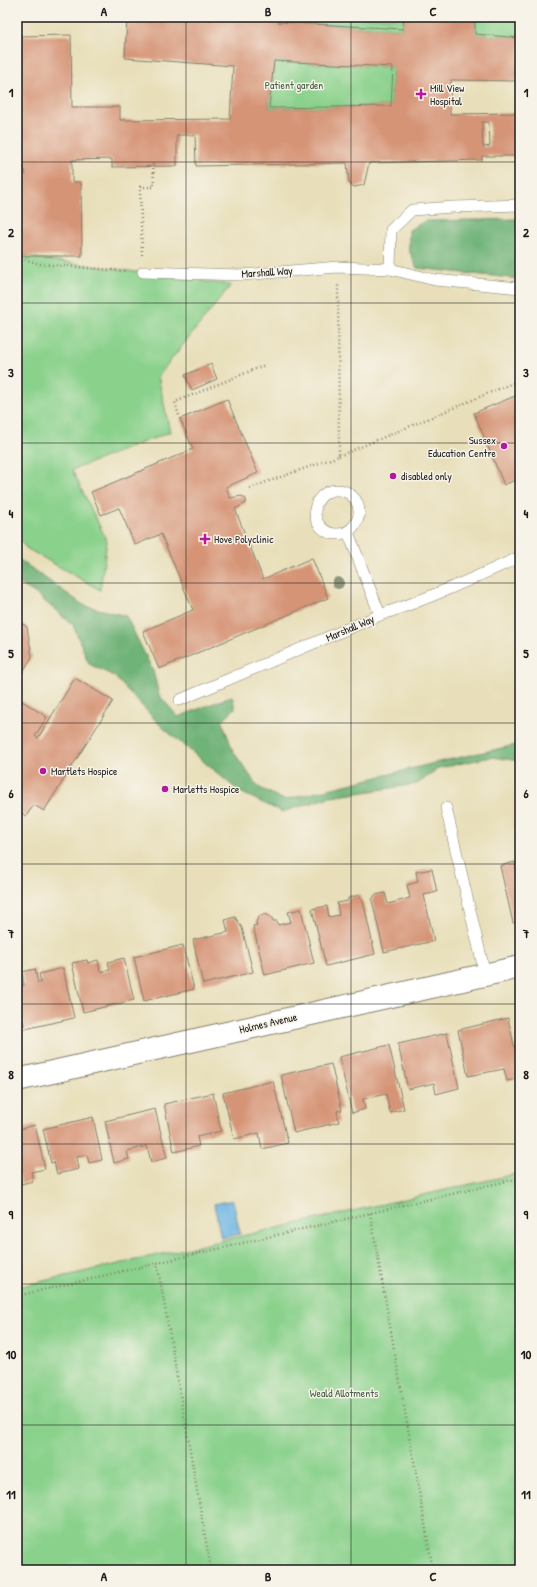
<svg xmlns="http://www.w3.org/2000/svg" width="537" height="1587" font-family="'Patrick Hand',sans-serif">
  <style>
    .green { fill: #8ad18c; stroke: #537654 }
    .forest { fill: #6fb378; stroke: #46684a }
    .water { fill: #68b4e2; stroke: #42687f }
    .building { fill: #d69477; fill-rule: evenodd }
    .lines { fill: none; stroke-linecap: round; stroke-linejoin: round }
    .lane-casing { stroke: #827e6b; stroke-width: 12 }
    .street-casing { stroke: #827e6b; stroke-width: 24 }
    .path { stroke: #827e6b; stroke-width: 2.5; stroke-dasharray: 1 3; stroke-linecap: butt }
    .lane { stroke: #fff; stroke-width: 11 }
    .street { stroke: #fff; stroke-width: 22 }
    .tree { fill: #8d9679 }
    .grid { fill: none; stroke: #1c1c1c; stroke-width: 1; stroke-opacity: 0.55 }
    .poi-dot { fill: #b5179e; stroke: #f7f3e8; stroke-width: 1.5 }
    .labels { text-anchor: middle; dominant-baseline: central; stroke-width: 3; stroke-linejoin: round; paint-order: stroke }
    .park-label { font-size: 11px; fill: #425b43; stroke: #f7f3e8 }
    .poi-label { font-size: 11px; fill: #1c1c1c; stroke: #f7f3e8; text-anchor: start }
    .street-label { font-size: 11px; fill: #1c1c1c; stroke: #f7f3e8 }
    .neatline { fill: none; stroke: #1c1c1c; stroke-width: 1.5 }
    .grid-label { font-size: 13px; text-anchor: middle; font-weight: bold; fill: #1c1c1c }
  </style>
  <rect width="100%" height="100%" fill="#f7f3e8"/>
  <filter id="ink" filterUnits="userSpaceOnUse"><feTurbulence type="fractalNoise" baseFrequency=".025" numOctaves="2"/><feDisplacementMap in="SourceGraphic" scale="8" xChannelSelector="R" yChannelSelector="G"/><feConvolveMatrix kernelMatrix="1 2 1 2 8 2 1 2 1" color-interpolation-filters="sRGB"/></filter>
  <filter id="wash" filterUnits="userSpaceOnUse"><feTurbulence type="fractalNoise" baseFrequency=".012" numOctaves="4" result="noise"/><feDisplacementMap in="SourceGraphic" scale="16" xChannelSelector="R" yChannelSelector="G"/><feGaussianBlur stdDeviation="0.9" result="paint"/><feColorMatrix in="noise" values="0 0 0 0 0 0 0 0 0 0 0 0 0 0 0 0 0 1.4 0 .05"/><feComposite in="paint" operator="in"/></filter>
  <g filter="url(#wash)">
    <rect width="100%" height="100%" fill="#e8dfba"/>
    <g class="green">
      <polygon points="278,17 404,17 403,29 278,22"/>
      <polygon points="437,17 520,17 520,38 475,34 475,19 455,21"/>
      <polygon points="274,61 393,67 391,106 269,108"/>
      <polygon points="21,256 231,285 158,376 170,432 72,470 107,541 100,590 26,548 17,536 17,259"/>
      <polygon points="520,1173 520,1570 17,1570 17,1287"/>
    </g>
    <g class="forest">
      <polygon points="520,219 520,279 417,268 409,250 409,230 425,221"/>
      <polygon points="17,558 83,605 126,616 153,671 159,695 178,717 232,696 235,708 222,721 233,751 258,787 284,800 439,762 520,744 520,761 491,757 439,768 417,784 331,797 282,812 240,792 161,726 114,676 89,664 73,625 36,594 17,582"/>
    </g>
    <polygon class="water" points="233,1200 240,1234 221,1238 214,1204"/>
    <g id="blocks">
      <g class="building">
        <path d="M127,17L220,18V17H278V22L403,29L404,17H437L455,21L475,19V34L520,38L518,81L451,80L450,114L518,113V121H520V156H482V160L369,163L364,185L354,187L349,183L347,163L196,166L195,135H177V166L112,167V159L72,160V182H81L82,256H21V175H26L25,170H17V36L71,35L72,107H120V120L230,119L233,66L125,58ZM274,61L393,67L391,106L269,108ZM482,122H489L490,146L483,147Z"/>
        <polygon points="211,364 217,379 192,390 185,375"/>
        <polygon points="520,394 520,478 504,485 474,413"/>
        <polygon points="227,399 258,473 226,487 230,498 242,496 246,499 246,503 235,509 263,579 312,558 328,598 159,669 143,631 193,610 161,534 135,545 119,508 101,515 91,492 193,449 180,419"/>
        <polygon points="17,620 27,627 32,657 17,681"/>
        <polygon points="75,678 113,701 44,811 34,805 26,816 17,810 17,703 19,699 47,717 35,736 38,738"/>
        <polygon points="515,862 517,873 520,873 520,922 513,923 500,866"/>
        <polygon points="432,869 437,892 424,895 434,941 384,952 372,900 375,895 385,893 388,904 410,898 407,885 418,882 416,872"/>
        <polygon points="359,895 363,901 375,954 326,966 312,909 327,906 329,917 339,915 337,903 348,901 348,898"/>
        <polygon points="301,909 314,963 265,975 253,926 257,925 256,922 259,916 266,914 272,918 273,921 277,921 278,925 291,922 288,912"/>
        <polygon points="235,917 242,928 253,972 203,984 193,940 228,932 225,920"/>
        <polygon points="183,945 194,989 144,1001 134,957"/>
        <polygon points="124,958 134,1000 83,1012 72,963 87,960 88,963 98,960 100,972 110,970 108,962"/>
        <polygon points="63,968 74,1018 25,1029 17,997 17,987 24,985 22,972 35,969 38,983 41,982 39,974"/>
        <polygon points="508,1018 520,1072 520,1078 507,1081 504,1069 468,1076 458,1030"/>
        <polygon points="447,1033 459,1088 436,1094 434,1083 408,1089 398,1044"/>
        <polygon points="389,1045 404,1109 390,1113 386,1094 363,1099 365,1109 352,1113 339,1057"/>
        <polygon points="331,1064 342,1110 337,1111 339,1122 294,1133 281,1075"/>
        <polygon points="273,1081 288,1143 262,1149 259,1133 234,1139 223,1093"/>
        <polygon points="213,1093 221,1131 197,1137 199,1146 174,1152 164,1104"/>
        <polygon points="155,1109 167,1158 151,1162 147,1146 127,1151 129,1159 114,1163 105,1121"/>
        <polygon points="93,1117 102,1160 89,1163 87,1155 77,1157 79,1169 57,1174 54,1162 51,1163 43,1129"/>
        <polygon points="35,1125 45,1169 31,1172 33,1181 21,1184 19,1175 17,1175 17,1130"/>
      </g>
    </g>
  </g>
  <g filter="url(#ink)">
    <use href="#blocks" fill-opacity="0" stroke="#827e6b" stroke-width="1"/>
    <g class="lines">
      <g class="lane-casing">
        <g id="lane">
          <polyline points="390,269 391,230 412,210 453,207 520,205"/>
          <polyline points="143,272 242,275 338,267 390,269 435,280 520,288"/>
          <circle cx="337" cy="512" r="22"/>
          <polyline points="348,532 380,615"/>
          <path d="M180,700L380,615C428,599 474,578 520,557"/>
          <polyline points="446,808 485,974"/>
        </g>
      </g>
      <g class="street-casing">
        <polyline id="street" points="17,1080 520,967"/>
      </g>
      <g class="path">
        <polyline points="142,255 140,187 154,187 153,162"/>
        <polyline points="17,257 40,264 126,271"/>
        <polyline points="180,419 175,402 265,365"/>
        <polyline points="339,456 520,380"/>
        <polyline points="250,488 339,456 338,285"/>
        <polyline points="370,1213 433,1570"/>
        <polyline points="157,1262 211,1570"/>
        <polyline points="17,1296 520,1178"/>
      </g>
      <use href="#lane" class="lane"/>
      <use href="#street" class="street"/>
    </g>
    <circle class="tree" cx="338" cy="583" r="6"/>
  </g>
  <path class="grid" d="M186,17V1570M351,17V1570M17,162H520M17,303H520M17,443H520M17,583H520M17,723H520M17,864H520M17,1004H520M17,1144H520M17,1284H520M17,1425H520"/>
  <g class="poi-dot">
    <path d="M419 88h4v4h4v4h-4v4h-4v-4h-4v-4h4z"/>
    <circle cx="504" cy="446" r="4"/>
    <circle cx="393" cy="476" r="4"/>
    <path d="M203 533h4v4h4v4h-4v4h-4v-4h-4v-4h4z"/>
    <circle cx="43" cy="771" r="4"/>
    <circle cx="165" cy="789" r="4"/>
  </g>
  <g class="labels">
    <g class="park-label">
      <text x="294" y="85">Patient garden</text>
      <text x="344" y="1393">Weald Allotments</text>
    </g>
    <g class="poi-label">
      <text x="430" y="88">Mill View<tspan x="430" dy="13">Hospital</tspan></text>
      <text x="496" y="440" text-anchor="end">Sussex<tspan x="496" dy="13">Education Centre</tspan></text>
      <text x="401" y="476">disabled only</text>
      <text x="214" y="539">Hove Polyclinic</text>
      <text x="51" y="771">Martlets Hospice</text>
      <text x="173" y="789">Marletts Hospice</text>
    </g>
    <g class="street-label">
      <text transform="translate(267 272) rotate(-4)">Marshall Way</text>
      <text transform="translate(350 628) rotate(-23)">Marshall Way</text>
      <text transform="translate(268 1023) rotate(-13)">Holmes Avenue</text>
    </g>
  </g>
  <rect width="537" height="1587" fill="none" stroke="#f7f3e8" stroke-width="44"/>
  <rect x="22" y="22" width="493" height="1543" class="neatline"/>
  <g class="grid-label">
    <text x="104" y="16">A</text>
    <text x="268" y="16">B</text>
    <text x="433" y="16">C</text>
    <text x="11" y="97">1</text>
    <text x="526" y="97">1</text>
    <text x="11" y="237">2</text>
    <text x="526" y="237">2</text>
    <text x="11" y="377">3</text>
    <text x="526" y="377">3</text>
    <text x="11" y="518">4</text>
    <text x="526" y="518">4</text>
    <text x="11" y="658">5</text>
    <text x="526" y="658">5</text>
    <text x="11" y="798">6</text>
    <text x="526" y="798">6</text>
    <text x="11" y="938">7</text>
    <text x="526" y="938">7</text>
    <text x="11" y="1079">8</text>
    <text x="526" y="1079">8</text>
    <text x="11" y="1219">9</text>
    <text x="526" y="1219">9</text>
    <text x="11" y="1359">10</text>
    <text x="526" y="1359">10</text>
    <text x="11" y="1499">11</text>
    <text x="526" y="1499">11</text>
    <text x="104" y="1581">A</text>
    <text x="268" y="1581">B</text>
    <text x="433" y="1581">C</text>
  </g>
</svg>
